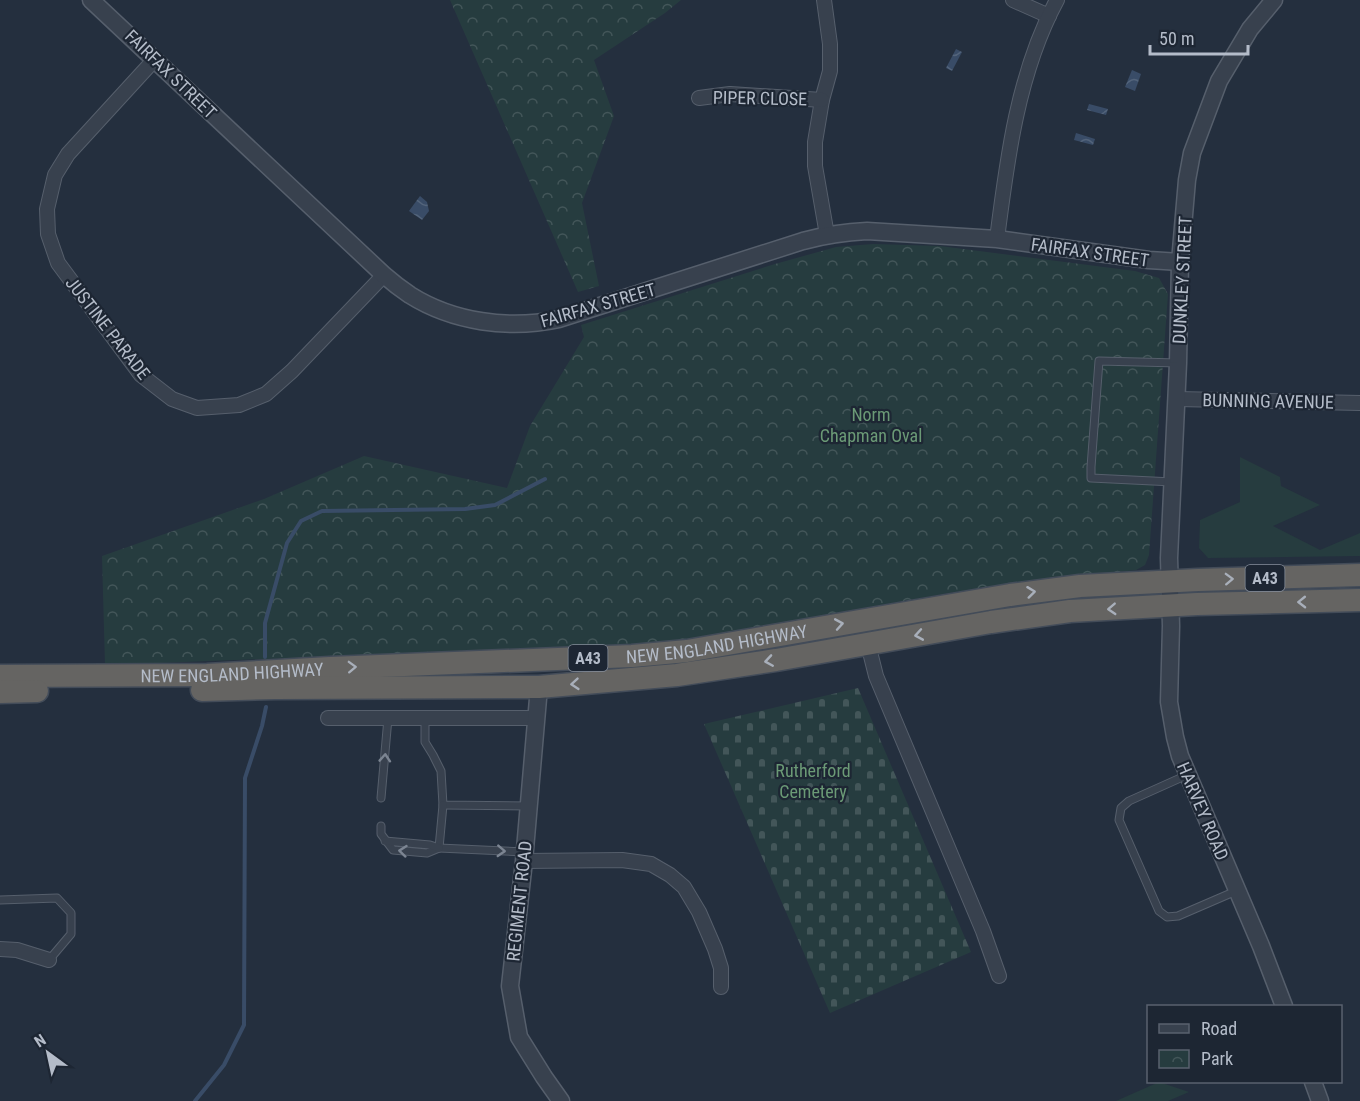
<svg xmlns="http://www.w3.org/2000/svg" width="1360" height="1101" font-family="'Roboto Condensed',sans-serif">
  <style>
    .green { fill: #263c3f }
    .cemetery { fill: url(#cemetery-stones) }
    .park { fill: url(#park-crowns) }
    .water { fill: url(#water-waves) }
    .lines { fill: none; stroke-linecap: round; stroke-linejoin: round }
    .stream { stroke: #394c67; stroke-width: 4 }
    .service-casing { stroke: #565f6c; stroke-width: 9 }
    .minor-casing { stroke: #565f6c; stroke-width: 16 }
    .tertiary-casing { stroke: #565f6c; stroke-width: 19 }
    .trunk-casing { stroke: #434c59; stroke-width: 25 }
    .service { stroke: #38414e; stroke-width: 7 }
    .minor { stroke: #38414e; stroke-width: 14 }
    .tertiary { stroke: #38414e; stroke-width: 16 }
    .trunk { stroke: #656462; stroke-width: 22 }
    .oneway { stroke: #a8afba }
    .oneway2 { stroke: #7c8592 }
    .labels { text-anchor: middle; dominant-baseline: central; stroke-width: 4.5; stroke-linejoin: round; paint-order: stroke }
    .shield { fill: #1d2633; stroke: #878f9c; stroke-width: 1.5 }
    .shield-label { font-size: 16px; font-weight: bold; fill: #b4bcc9 }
    .street-label { font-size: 18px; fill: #b4bcc9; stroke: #1d2633 }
    .park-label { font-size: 18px; fill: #6b9a76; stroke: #1d2633 }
  </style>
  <defs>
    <pattern id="cemetery-stones" width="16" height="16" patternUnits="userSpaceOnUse" patternTransform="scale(1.5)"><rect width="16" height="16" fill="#263c3f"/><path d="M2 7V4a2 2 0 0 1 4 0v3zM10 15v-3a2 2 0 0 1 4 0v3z" fill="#435659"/></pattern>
    <pattern id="park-crowns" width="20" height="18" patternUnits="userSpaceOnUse" patternTransform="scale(1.5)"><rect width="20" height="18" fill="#263c3f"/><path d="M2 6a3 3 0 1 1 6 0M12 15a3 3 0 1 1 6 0" fill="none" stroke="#435659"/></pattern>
    <pattern id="water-waves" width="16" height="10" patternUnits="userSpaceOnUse" patternTransform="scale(1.5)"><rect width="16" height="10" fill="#394c67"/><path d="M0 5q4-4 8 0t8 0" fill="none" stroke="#53647b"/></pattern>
  </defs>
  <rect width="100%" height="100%" fill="#242f3e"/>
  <g class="green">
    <polygon points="1240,457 1280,477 1281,486 1320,505 1273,526 1320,550 1360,533 1360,556 1208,558 1199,548 1200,520 1240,502"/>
    <polygon points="1159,1082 1189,1092 1168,1101 1116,1101"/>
  </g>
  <polygon class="cemetery" points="858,688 971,952 830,1013 704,724"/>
  <g class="park">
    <polygon points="450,0 681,0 665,13 594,60 614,116 582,203 599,286 578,292"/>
    <polygon points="873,244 940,246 1135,271 1159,278 1168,294 1149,555 1145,565 1136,570 955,592 830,614 719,636 637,645 105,665 102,556 264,499 364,456 507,488 530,426 584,337 581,325 775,264 836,247"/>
  </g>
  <g class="water">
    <polygon points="956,49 962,52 952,71 946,68"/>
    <polygon points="1132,70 1141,74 1135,91 1125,87"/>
    <polygon points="1089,104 1108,109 1106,115 1087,110"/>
    <polygon points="1076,133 1095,139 1093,145 1074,140"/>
    <polygon points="420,196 427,202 429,211 422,220 409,211"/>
  </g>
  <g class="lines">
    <g class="stream">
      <polyline points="265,657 265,623 287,543 301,521 322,511 465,509 495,505 545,479"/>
      <polyline points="195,1101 224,1065 244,1025 245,778 262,726 266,707"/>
    </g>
    <g class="service-casing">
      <g id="service">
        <polyline points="1173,482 1091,478 1091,467 1099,361 1178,363"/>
        <polyline points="425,718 425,742 433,755 441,771 443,805 529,806"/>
        <polyline points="1187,775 1129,801 1121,808 1119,820 1159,911 1167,917 1178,916 1236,891"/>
        <polyline points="381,798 388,718"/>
        <polyline points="443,805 439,848 525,852"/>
        <polyline points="381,826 381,834 393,850 427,853 439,848"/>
        <polyline points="385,841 430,845 439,848"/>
        <polyline points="0,900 57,898 71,913 71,934 49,960"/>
      </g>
    </g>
    <g class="minor-casing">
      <g id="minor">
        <polyline points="824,0 830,44 830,71 822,100 815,142 815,166 827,235"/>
        <polyline points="1013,0 1049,16"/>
        <polyline points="155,59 68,154 55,175 47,209 48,234 58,263 141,375 172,399 197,408 239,405 266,394 292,371 384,275"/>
        <polyline points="699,98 730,94 822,100"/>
        <path d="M997,239C1007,159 1018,72 1057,0"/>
        <polyline points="1177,399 1360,403"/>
        <polyline points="868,644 876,676 983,931 999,976"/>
        <polyline points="328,718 536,718"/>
        <polyline points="524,861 622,860 651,864 670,875 684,887 699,912 715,949 721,968 721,987"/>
        <polyline points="0,949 17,950 49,960"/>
      </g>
    </g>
    <g class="tertiary-casing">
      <g id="tertiary">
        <path d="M91,0L384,275C392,282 401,289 410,295C453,322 509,330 559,319L803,241C825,235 845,232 867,231L997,239L1149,260L1180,262"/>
        <polyline points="1274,0 1250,29 1219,81 1192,153 1187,180 1180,262 1178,363 1169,558 1171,626 1169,702 1175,737 1180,756 1261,946 1284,1006"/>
        <polyline points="539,687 524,861 510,986 519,1037 544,1077 561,1101"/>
        <polyline points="1313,1082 1320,1101"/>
      </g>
    </g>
    <g class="trunk-casing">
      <g id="trunk">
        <path id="s1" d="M0,676L207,675L330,668L632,656L687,651L1010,595L1080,586L1198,580L1360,575"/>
        <polyline points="202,690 275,688 539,687 677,675 776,660 991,622 1070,611 1197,604 1360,600"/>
        <polyline points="0,692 37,691"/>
      </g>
    </g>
    <use href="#service" class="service"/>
    <use href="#minor" class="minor"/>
    <use href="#tertiary" class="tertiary"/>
    <use href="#trunk" class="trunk"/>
  </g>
  <defs><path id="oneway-chevron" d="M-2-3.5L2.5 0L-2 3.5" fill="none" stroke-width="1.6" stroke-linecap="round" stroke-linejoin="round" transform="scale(1.5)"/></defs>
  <g class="oneway">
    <use href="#oneway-chevron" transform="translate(1229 579) rotate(-2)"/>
    <use href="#oneway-chevron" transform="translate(1031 592) rotate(-7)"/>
    <use href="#oneway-chevron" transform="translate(1302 602) rotate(179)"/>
    <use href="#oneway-chevron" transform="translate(1112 609) rotate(177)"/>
    <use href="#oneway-chevron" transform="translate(839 624) rotate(-10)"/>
    <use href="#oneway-chevron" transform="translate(919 635) rotate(170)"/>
    <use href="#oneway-chevron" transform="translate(769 661) rotate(171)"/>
    <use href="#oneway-chevron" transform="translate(352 667) rotate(-2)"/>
    <use href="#oneway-chevron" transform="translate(575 684) rotate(175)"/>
  </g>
  <g class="oneway2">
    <use href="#oneway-chevron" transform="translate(385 758) rotate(-86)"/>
    <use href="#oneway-chevron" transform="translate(403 851) rotate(-174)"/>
    <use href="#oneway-chevron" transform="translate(501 851) rotate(3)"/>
  </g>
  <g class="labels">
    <g class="shield">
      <rect x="1245.5" y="565" width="39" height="26" rx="4.5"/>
      <rect x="568.5" y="645" width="39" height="26" rx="4.5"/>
    </g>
    <g class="shield-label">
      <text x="1265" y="578">A43</text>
      <text x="588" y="658">A43</text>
    </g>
    <g class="street-label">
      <text transform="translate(171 74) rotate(44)">FAIRFAX STREET</text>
      <text transform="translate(760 98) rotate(1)">PIPER CLOSE</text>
      <text transform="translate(1090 252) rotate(8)">FAIRFAX STREET</text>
      <text transform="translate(1182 280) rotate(-87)">DUNKLEY STREET</text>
      <text transform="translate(598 305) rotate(-16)">FAIRFAX STREET</text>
      <text transform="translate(108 328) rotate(52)">JUSTINE PARADE</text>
      <text transform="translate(1268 401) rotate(1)">BUNNING AVENUE</text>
      <text stroke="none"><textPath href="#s1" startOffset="718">NEW ENGLAND HIGHWAY</textPath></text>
      <text stroke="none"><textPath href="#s1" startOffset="232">NEW ENGLAND HIGHWAY</textPath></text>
      <text transform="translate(1203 811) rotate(67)">HARVEY ROAD</text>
      <text transform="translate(519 901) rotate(-84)">REGIMENT ROAD</text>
    </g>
    <g class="park-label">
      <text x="871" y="414">Norm<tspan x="871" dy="21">Chapman Oval</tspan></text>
      <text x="813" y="770">Rutherford<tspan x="813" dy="21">Cemetery</tspan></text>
    </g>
  </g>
  <rect x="1147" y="1005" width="195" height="78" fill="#1d2633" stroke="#59626f" stroke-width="1.5"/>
  <rect x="1159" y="1024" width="30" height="9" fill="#38414e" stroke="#59626f" stroke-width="1.5"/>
  <text x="1201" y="1035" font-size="18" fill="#b4bcc9">Road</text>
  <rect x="1159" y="1050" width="30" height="18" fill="url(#park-crowns)" stroke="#59626f" stroke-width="1.5"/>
  <text x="1201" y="1065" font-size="18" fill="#b4bcc9">Park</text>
  <g transform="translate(48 1053) rotate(327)" stroke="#1d2633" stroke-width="4.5" paint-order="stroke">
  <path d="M0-4.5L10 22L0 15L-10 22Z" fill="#b4bcc9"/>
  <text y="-9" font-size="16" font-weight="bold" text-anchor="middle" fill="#b4bcc9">N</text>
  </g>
  <path d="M1150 45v9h98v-9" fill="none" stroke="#b4bcc9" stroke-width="3"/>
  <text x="1159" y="45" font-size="18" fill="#b4bcc9" stroke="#1d2633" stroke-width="4.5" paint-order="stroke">50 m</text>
</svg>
